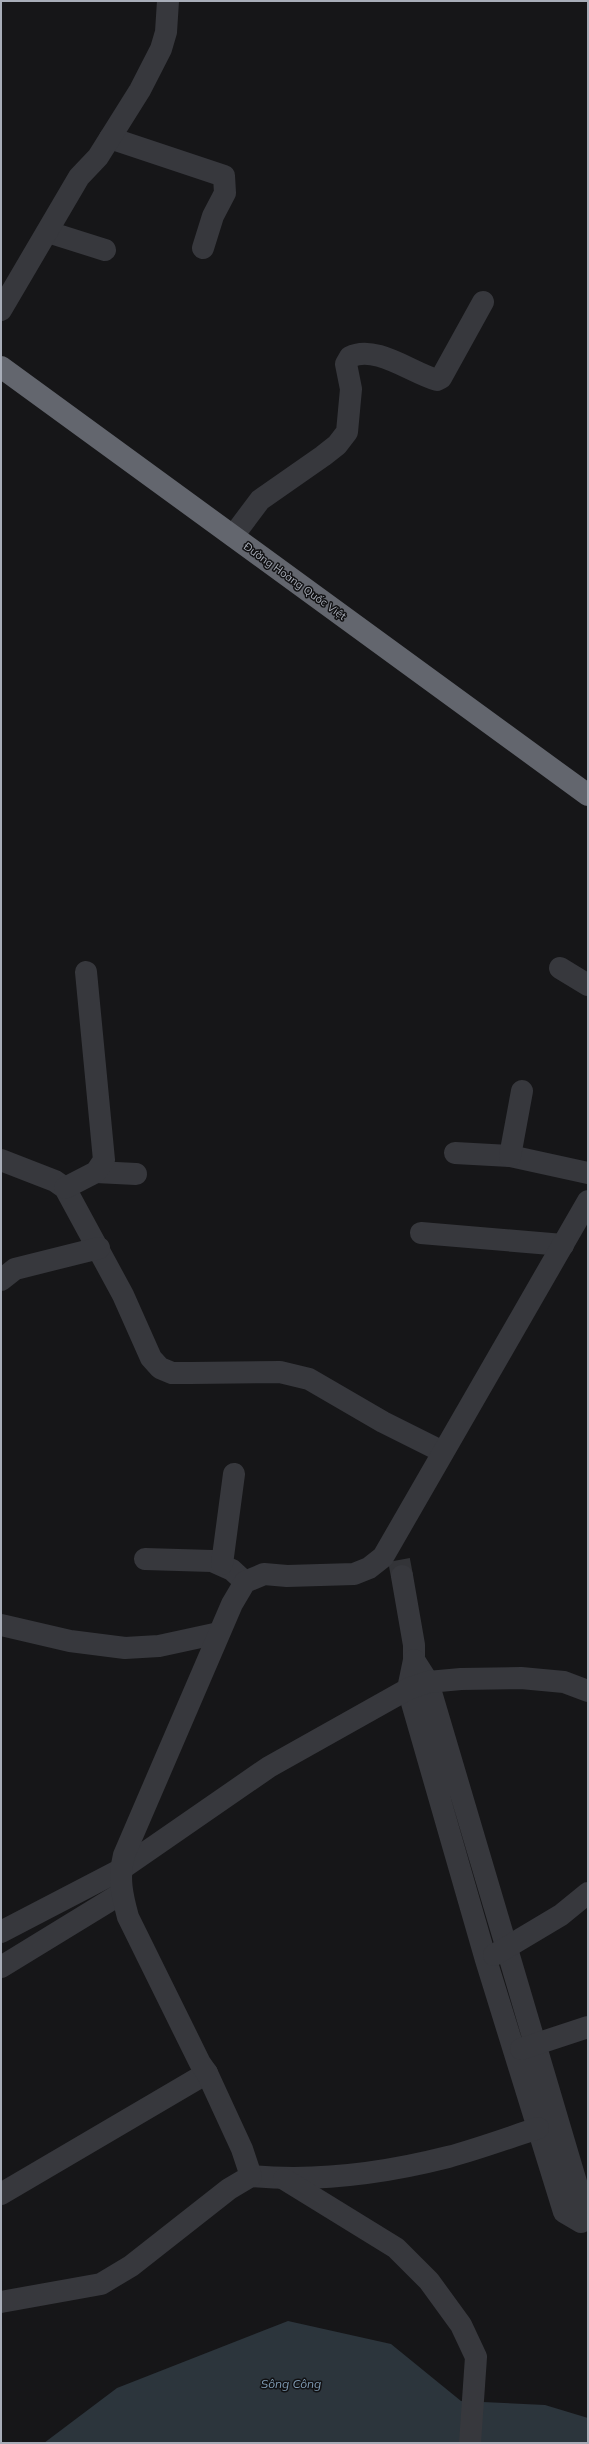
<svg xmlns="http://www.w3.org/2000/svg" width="589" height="2444" font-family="Mulish,sans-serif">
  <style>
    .water { fill: #2c353c }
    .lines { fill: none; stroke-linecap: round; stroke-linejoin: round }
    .minor-tunnel { stroke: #333438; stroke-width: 22; stroke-dasharray: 22 11; stroke-linecap: butt }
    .minor { stroke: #37383d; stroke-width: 22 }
    .highway { stroke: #63666e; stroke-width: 22 }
    .labels { text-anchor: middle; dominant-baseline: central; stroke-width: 3; stroke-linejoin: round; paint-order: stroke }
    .street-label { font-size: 11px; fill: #a8adb8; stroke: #111113 }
    .water-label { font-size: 12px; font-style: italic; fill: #7f9bb3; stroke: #111113 }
  </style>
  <rect width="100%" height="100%" fill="#161618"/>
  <polygon class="water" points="288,2321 391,2344 461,2401 545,2405 588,2418 588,2443 44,2443 117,2388"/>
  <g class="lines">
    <polyline class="minor-tunnel" points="399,1560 402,1576"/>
    <g class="minor">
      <polyline points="110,138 224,176 225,193 213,216 203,248"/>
      <polyline points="48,232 105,250"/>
      <polyline points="1,310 79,177 98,157 140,90 161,49 166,32 168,1"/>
      <path d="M233,536L260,500L323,456L337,445L347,432L351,389L346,364L350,357C375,344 412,373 437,380L441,378L483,302"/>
      <polyline points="560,968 588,985"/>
      <polyline points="455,1153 510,1156 588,1173"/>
      <polyline points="510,1156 522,1091"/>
      <polyline points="1,1160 55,1181 65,1188 123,1295 151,1358 160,1368 172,1373 190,1373 280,1372 309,1379 383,1422 443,1452"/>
      <polyline points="96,1172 136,1174"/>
      <polyline points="65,1188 96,1172 104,1160 86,972"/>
      <polyline points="421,1233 563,1245"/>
      <polyline points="1,1280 15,1269 99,1248"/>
      <polyline points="145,1559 212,1561 232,1570 245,1582"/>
      <polyline points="222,1564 234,1474"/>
      <polyline points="402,1576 414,1645 414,1660"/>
      <polyline points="1,1625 70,1641 125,1648 159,1646 219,1633"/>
      <polygon points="414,1660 428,1682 581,2199 581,2222 564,2212 486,1960 408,1689"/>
      <polyline points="1,1932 120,1870 269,1767 408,1689 428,1682 461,1679 521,1678 564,1682 588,1691"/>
      <polyline points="494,1955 561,1915 588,1893"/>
      <polyline points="1,1967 122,1893"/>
      <polyline points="521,2049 588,2027"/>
      <path d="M251,2176C316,2182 385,2173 448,2157C478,2149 508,2138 538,2128"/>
      <polyline points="284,2179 396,2248 429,2281 461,2325 476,2357 470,2443"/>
      <polyline points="1,2194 207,2073"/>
      <path d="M1,2302L101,2284L131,2266L229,2189L251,2176L242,2149L207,2073L200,2063L128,1917C122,1895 118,1877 124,1855L232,1604L245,1582L264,1574L287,1576L354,1574L369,1568L383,1557L588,1201"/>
    </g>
    <polyline class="highway" points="1,367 588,795"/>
  </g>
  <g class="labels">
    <g class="street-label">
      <text transform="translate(295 581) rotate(36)">Đường Hoàng Quốc Việt</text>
    </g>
    <g class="water-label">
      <text x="291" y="2383">Sông Công</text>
    </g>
  </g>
  <rect width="589" height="2444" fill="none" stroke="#a8adb8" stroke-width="4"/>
</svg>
